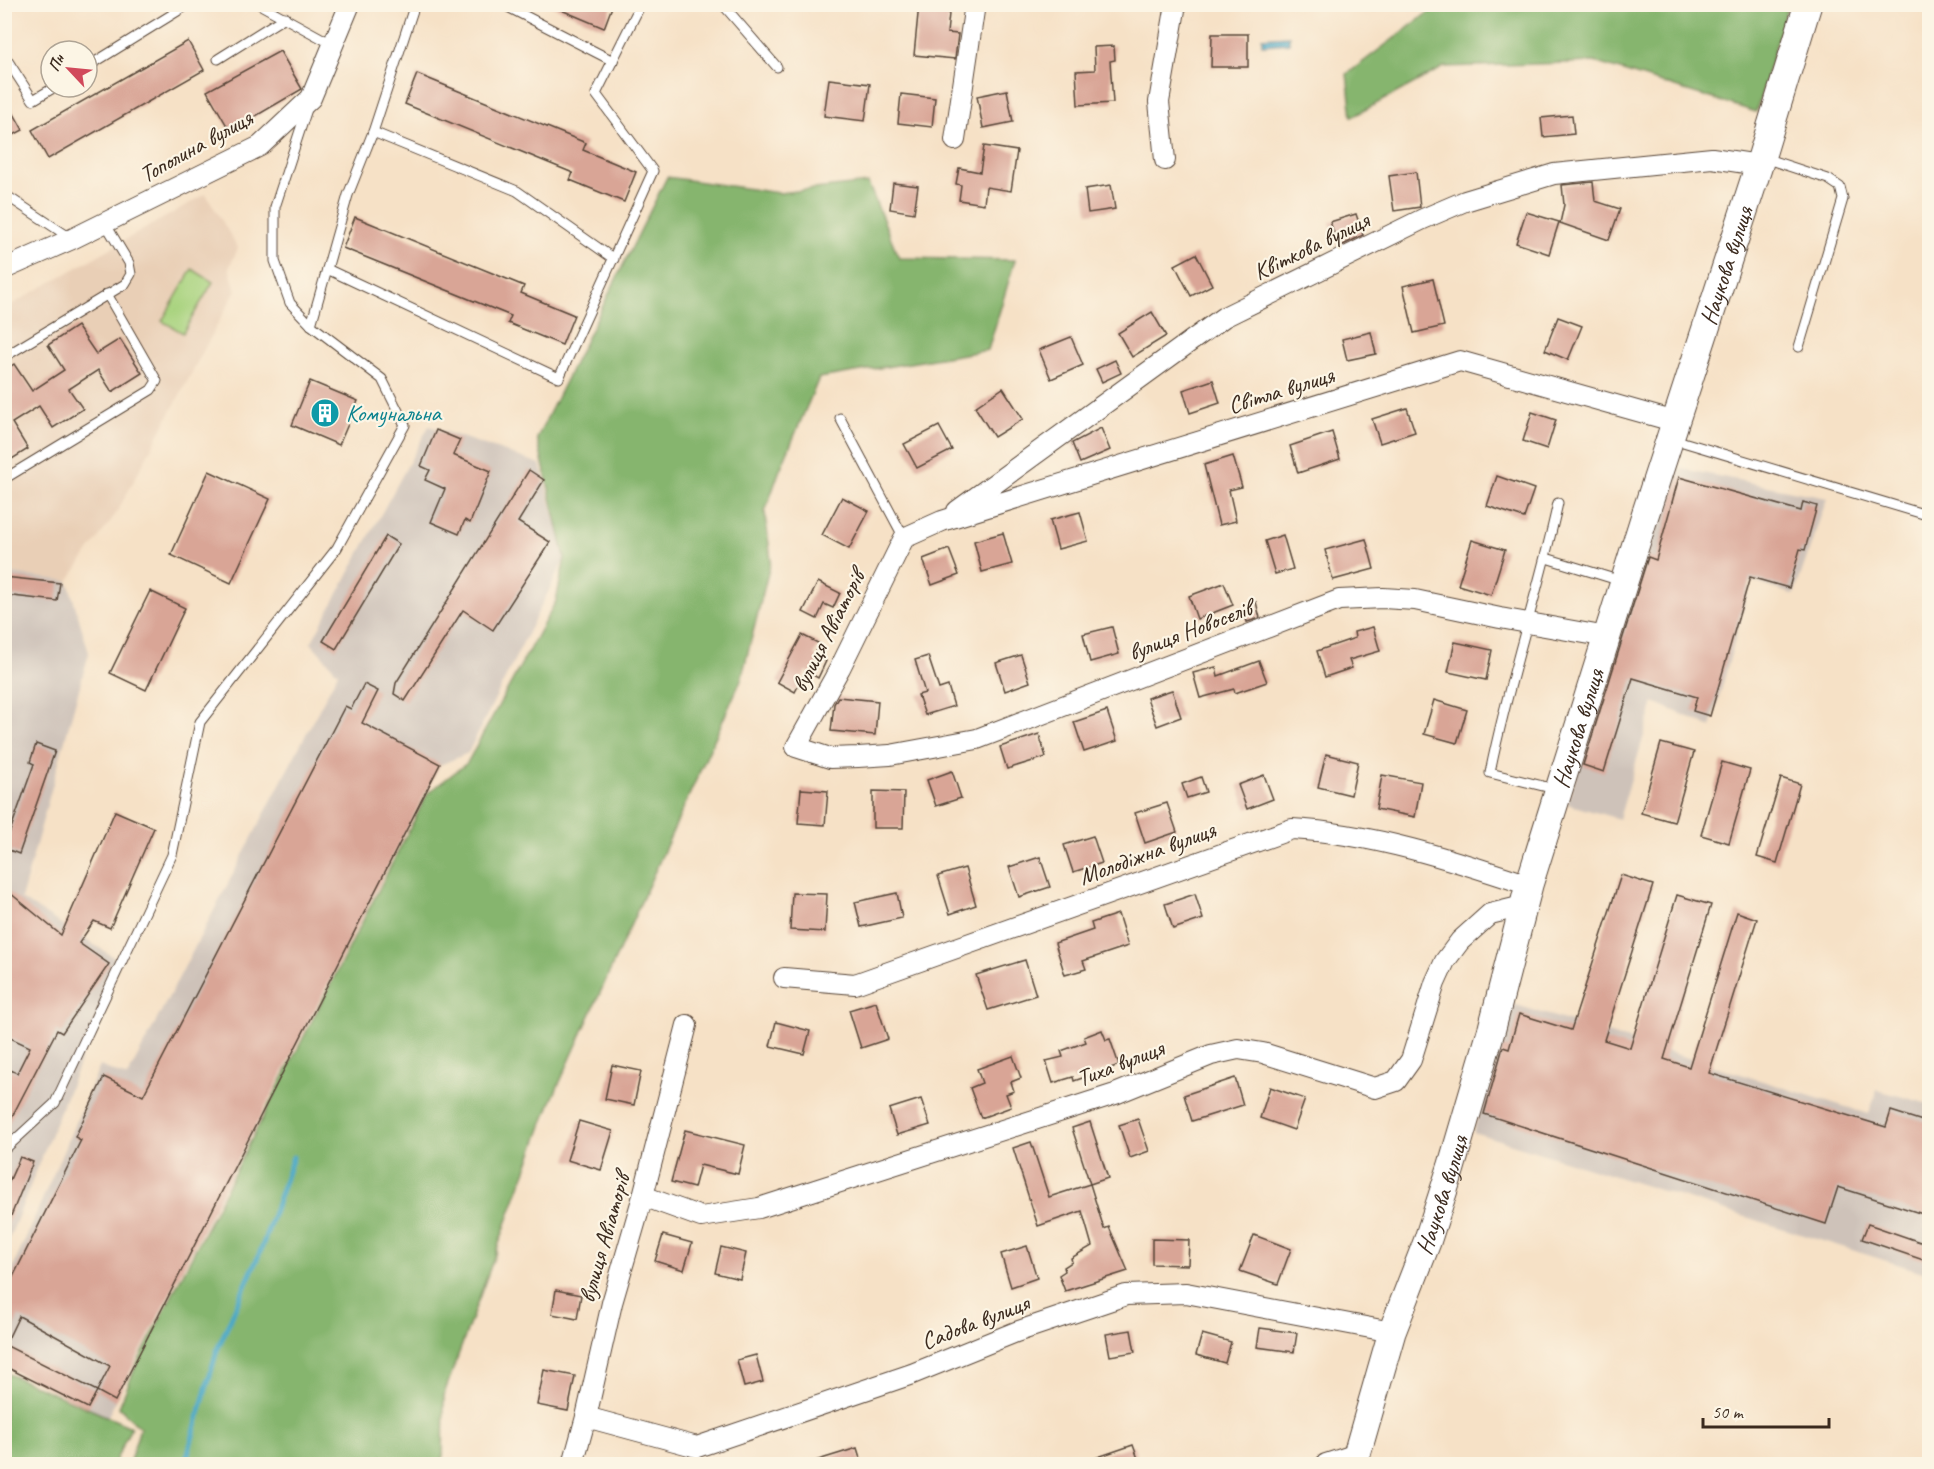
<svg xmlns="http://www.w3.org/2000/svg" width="1934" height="1469" font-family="Caveat,sans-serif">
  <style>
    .built { fill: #e9cfb6 }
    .industrial { fill: #cec2b9 }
    .green { fill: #a9d37f; stroke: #727e4e; stroke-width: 1.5 }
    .forest { fill: #86b56e; stroke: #607046; stroke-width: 1.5 }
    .water { fill: #48a8c7; stroke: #426972; stroke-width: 1.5 }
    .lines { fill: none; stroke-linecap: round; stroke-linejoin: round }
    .stream { stroke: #48a8c7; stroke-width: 5 }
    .building { fill: #d9a596; fill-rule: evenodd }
    .lane-casing { stroke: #574537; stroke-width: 11 }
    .street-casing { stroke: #574537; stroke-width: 22 }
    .secondary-casing { stroke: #574537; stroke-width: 29 }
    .lane { stroke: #fff; stroke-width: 9 }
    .street { stroke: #fff; stroke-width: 20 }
    .secondary { stroke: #fff; stroke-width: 27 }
    .labels { text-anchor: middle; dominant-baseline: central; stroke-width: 4.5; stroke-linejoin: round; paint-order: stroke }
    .street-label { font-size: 24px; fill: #3b2a1e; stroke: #fcf5e5 }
    .culture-label { font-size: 24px; fill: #0d838f; stroke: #fcf5e5; text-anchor: start }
  </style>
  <rect width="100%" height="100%" fill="#fcf5e5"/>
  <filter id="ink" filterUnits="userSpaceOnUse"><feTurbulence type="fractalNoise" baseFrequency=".0167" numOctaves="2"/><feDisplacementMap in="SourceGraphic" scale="12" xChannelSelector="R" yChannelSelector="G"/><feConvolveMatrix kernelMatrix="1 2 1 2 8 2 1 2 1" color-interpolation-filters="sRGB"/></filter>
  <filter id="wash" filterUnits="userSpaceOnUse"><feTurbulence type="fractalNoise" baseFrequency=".008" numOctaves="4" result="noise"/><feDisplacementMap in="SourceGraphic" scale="24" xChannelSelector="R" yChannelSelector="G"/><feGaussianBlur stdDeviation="1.35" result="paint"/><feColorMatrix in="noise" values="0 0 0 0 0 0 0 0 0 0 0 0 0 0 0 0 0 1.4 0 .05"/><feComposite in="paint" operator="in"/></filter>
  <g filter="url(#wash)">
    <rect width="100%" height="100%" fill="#f6e1c6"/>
    <polygon class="built" points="206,194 238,248 229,268 236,290 117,512 68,581 5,573 4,309"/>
    <g class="industrial">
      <polygon points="429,426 540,464 565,558 468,753 440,765 107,1418 5,1366 5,1286 100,1066 127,1077 338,673 311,643"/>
      <polygon points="1673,467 1827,498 1794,595 1751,581 1711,727 1654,702 1619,819 1567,804"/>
      <polygon points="5,573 68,581 89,653 21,899 120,961 5,1249"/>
      <polygon points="1513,1004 1869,1114 1877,1090 1929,1104 1929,1274 1473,1132"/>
    </g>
    <polygon class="green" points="192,269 213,282 183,333 162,321"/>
    <g class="forest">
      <polygon points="1445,4 1788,4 1788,5 1756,112 1594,62 1444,67 1352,117 1347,74 1429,12"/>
      <polygon points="667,177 779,193 868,183 899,258 1015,260 988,350 819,378 779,472 765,512 771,561 741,680 550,1104 444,1394 443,1464 129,1464 140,1428 119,1407 135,1368 428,793 467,763 556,601 565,558 537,438"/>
      <polygon points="4,1372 131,1427 114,1464 5,1464"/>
    </g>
    <polygon class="water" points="1289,36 1289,43 1262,45 1262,38"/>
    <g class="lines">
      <polyline class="stream" points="185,1464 217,1350 261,1250 293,1157"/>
    </g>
    <g id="blocks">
      <g class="building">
        <polygon points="547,4 613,4 604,28"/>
        <polygon points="919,4 950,4 947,33 958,34 955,59 914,55"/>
        <polygon points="1212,34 1248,34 1248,67 1211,67"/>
        <polygon points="188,41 204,70 48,159 32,130"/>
        <polygon points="1114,46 1115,60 1110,61 1113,103 1078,105 1076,71 1095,70 1094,47"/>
        <polygon points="280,51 302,89 230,131 207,91"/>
        <polygon points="417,74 586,143 583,150 636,172 624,202 570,180 573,173 405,104"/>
        <polygon points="829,79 870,84 865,121 824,116"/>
        <polygon points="1007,90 1013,122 983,128 977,96"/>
        <polygon points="901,94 935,98 932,127 898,123"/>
        <polygon points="4,96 23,130 4,140"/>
        <polygon points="1572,115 1574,134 1543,137 1541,118"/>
        <polygon points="984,146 1017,151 1011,191 986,187 984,204 959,200 961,185 956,184 959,168 980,172"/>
        <polygon points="1416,172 1420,207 1394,211 1389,176"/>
        <polygon points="1593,182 1595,201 1620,209 1609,240 1560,223 1564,205 1562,185"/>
        <polygon points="893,183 918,186 914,213 890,209"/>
        <polygon points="1111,185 1115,209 1088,213 1085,189"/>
        <polygon points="1526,212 1559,222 1549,254 1516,243"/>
        <polygon points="1356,214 1363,235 1339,247 1330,222"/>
        <polygon points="355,217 524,286 521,293 574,315 562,345 508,323 511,316 343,248"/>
        <polygon points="1196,254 1212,285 1191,296 1175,265"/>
        <polygon points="1433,279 1444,326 1414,333 1403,286"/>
        <polygon points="1152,312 1166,336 1132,357 1118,333"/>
        <polygon points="1558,317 1582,326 1568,360 1545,350"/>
        <polygon points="77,326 96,354 120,339 142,373 112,392 98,370 69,389 83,409 53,428 39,406 12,423 28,449 4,464 4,371 14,364 32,391 64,370 48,345"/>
        <polygon points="1371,332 1376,354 1347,360 1342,339"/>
        <polygon points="1071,337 1083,365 1051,379 1039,350"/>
        <polygon points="1115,360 1121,373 1102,382 1096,369"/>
        <polygon points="1213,380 1220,403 1190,413 1183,390"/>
        <polygon points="310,381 358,401 339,445 292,425"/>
        <polygon points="1003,388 1023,419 994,437 975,407"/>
        <polygon points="1407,408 1415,432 1380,443 1372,419"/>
        <polygon points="1532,412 1556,420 1547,449 1523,441"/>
        <polygon points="939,426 952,450 917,468 904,444"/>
        <polygon points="1101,428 1110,450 1080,463 1072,443"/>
        <polygon points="436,430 460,440 453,455 491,471 470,523 465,520 459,534 431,522 445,489 425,480 430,470 421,466"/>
        <polygon points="1332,432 1340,459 1298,473 1290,446"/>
        <polygon points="1233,456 1242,487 1229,490 1236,521 1219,525 1204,465"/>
        <polygon points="529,470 544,480 518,522 550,542 493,630 463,610 405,701 394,694 396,683"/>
        <polygon points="209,471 270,499 231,583 171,555"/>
        <polygon points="1497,476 1534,489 1524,518 1487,506"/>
        <polygon points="1679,477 1801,511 1803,502 1817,506 1805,550 1800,549 1789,588 1750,577 1710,716 1693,711 1697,697 1633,678 1604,772 1583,765 1648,557 1656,560"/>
        <polygon points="842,497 869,511 849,549 822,535"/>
        <polygon points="1080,512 1088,541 1058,549 1050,520"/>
        <polygon points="1003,533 1012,564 982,572 974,541"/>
        <polygon points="1283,535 1293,569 1275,574 1265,541"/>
        <polygon points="386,536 399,544 336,649 323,641"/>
        <polygon points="1366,539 1374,569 1333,580 1325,550"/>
        <polygon points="1472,540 1505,550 1491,595 1458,585"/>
        <polygon points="949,549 959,575 932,585 923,559"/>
        <polygon points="4,577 60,583 57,601 4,595"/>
        <polygon points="818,582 840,593 833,608 824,604 817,619 803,612"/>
        <polygon points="1224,583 1233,605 1197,619 1189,596"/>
        <polygon points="150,591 185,608 146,690 110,673"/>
        <polygon points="1256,602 1260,618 1247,622 1243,606"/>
        <polygon points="1112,627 1119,654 1090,662 1083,634"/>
        <polygon points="1373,627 1380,651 1349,660 1352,668 1325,677 1317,651 1355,638 1354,632"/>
        <polygon points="802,635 820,644 814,655 826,661 818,678 806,671 795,692 777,682"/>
        <polygon points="1455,642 1492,650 1486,680 1448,672"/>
        <polygon points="1021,655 1030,682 1005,691 996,663"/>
        <polygon points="928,656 939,689 948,686 954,706 925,715 918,695 925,693 915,660"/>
        <polygon points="1259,661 1267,682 1235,693 1234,689 1200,698 1193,673 1216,667 1218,676"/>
        <path d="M364,684L378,691L362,723L440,764L115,1401L97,1391L88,1408L4,1366V1295L81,1140L75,1137L104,1077L143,1096L345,706L351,709ZM19,1316L110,1366L97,1391L5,1345Z"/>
        <polygon points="1172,690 1181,717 1157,726 1147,698"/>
        <polygon points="838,697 878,701 875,735 831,731 834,704"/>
        <polygon points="1434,700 1467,710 1457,743 1424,734"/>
        <polygon points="1107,711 1117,741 1084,752 1074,722"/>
        <polygon points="1039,734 1046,757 1007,769 1000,747"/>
        <polygon points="1661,743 1694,752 1674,822 1641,813"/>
        <polygon points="36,744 55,751 19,854 4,848 34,764 30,762"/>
        <polygon points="1326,754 1358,762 1351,795 1318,787"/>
        <polygon points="1722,762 1750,770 1729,843 1701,835"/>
        <polygon points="952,771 961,798 936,806 927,780"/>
        <polygon points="1264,775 1273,799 1247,809 1238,785"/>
        <polygon points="1382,775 1421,782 1415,817 1376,809"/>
        <polygon points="1201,777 1206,792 1187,798 1182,784"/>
        <polygon points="1781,778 1800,784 1777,863 1757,857"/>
        <polygon points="801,789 828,791 825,825 798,823"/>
        <polygon points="873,791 904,792 903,828 873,828"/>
        <polygon points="1167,803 1177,832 1145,843 1135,813"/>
        <polygon points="115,811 154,828 110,928 94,921 79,943 109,964 62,1033 57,1030 4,1132 4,1067 17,1073 30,1047 4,1035 4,888 61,935"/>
        <polygon points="1093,836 1102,863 1073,872 1064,845"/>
        <polygon points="1040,857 1050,887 1019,897 1009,867"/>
        <polygon points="965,868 976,905 950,914 938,876"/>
        <polygon points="1621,875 1653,885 1604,1040 1630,1048 1677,895 1711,905 1664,1059 1689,1067 1737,912 1757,919 1709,1073 1886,1127 1891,1111 1929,1123 1929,1216 1838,1187 1826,1224 1484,1114 1503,1047 1509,1049 1519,1014 1571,1030"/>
        <polygon points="792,893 827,894 825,932 790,930"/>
        <polygon points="897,893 902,918 861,927 855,902"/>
        <polygon points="1195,894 1203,919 1173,929 1165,904"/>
        <polygon points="1118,914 1128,946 1083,961 1086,969 1065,975 1055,943 1093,930 1091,923"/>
        <polygon points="1025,960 1036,995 988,1010 976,975"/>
        <polygon points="876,1002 888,1039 861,1048 849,1010"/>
        <polygon points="776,1022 810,1031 804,1054 770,1046"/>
        <polygon points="1102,1030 1106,1040 1110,1039 1119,1065 1074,1081 1073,1077 1053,1083 1046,1061 1063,1057 1061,1051 1086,1042 1084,1037"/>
        <polygon points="1013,1056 1021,1078 1011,1082 1014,1091 1006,1094 1011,1107 981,1118 970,1088 982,1083 977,1069"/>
        <polygon points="612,1065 641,1071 634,1105 605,1099"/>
        <polygon points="1235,1078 1243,1105 1192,1121 1184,1095"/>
        <polygon points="1270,1087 1305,1099 1294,1130 1260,1118"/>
        <polygon points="921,1099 930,1125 897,1135 889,1109"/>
        <polygon points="1138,1119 1149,1151 1130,1158 1119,1125"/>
        <polygon points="579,1121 613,1131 601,1170 567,1160"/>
        <polygon points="1090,1122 1108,1178 1090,1184 1072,1128"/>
        <polygon points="685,1130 745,1145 738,1174 700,1165 694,1188 671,1182"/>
        <polygon points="1031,1142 1049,1197 1090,1184 1104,1229 1109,1227 1128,1271 1065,1291 1059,1275 1065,1271 1064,1267 1072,1262 1071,1258 1092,1246 1082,1211 1038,1226 1013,1148"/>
        <polygon points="20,1157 33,1162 4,1233 4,1193"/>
        <polygon points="1868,1224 1929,1245 1929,1262 1862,1239"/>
        <polygon points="663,1235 692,1243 684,1270 655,1261"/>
        <polygon points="1254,1235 1291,1249 1278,1284 1240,1271"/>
        <polygon points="1152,1239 1189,1240 1188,1265 1152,1264"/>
        <polygon points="1027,1246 1037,1278 1011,1287 1001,1254"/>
        <polygon points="721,1247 746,1253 740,1279 715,1273"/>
        <polygon points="556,1290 581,1295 577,1319 552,1314"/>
        <polygon points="1260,1328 1297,1333 1294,1352 1257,1347"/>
        <polygon points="1131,1330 1135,1352 1110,1356 1106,1334"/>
        <polygon points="1202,1334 1231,1342 1225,1363 1196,1355"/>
        <polygon points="756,1355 763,1382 744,1387 737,1360"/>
        <polygon points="544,1370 575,1376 568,1411 537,1405"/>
        <polygon points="1133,1445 1140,1464 1083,1464 1083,1462"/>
        <polygon points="857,1448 862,1464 816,1464 815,1461"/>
      </g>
    </g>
  </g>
  <g filter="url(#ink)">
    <use href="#blocks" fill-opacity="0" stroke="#574537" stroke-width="1.5"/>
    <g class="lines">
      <g class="lane-casing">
        <g id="lane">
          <polyline points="259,4 332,44"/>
          <polyline points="415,4 373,132 348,195 327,269 559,378 653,171 596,94 641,4"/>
          <polyline points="502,4 613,61"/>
          <polyline points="726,4 725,7 777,67"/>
          <polyline points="4,55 33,100 55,87"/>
          <polyline points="218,59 285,17"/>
          <polyline points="87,67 189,4"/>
          <polyline points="373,132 517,191 614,259"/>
          <polyline points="1764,158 1828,179 1840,187 1843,199 1799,347"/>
          <polyline points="4,194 72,239"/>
          <polyline points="311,325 327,269"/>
          <polyline points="4,357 125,284 131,274 129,263 105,223"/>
          <polyline points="840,418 904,538"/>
          <polyline points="1673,439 1930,516"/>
          <polyline points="4,479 151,390 157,381 107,294"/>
          <polyline points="1546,558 1621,581"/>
          <path d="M1555,789L1490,773C1508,682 1538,594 1558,503"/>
          <polyline points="4,1150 55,1103 172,855 200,722 337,548 405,425 382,379 311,325 290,303 275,261 275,207 308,106"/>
        </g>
      </g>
      <g class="street-casing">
        <g id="street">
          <polyline points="955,140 975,4"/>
          <polyline points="1165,160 1159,102 1176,4"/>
          <polyline points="4,269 72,239 260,146 311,98 350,4"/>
          <polyline points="957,511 1224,317 1423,219 1465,201 1554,174 1712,158 1759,165"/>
          <polyline points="1607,637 1500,618 1415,600 1383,598 1339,600 977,739 890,755 858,757 830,758 796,747 840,668 904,538 942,521 1460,361 1676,422"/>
          <path d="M784,978L855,984L1292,829C1371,833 1454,860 1529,885"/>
          <polyline points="643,1196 701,1217 759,1208 1115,1094 1211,1055 1238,1049 1263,1053 1375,1088 1396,1081 1411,1060 1435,983 1445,961 1460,941 1490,914 1523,906"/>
          <polyline points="586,1417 697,1447 912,1374 1016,1332 1126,1295 1186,1293 1392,1332"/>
          <polyline points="573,1464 586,1417 612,1303 643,1196 687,1025"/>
          <polyline points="1326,1464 1357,1454 1356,1464"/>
        </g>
      </g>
      <g class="secondary-casing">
        <g id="secondary">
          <path id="s1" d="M1357,1454L1392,1332L1427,1242L1451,1168L1492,1028L1529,885L1645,515L1759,165L1808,4"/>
        </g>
      </g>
      <use href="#lane" class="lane"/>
      <use href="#street" class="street"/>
      <use href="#secondary" class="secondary"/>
    </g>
  </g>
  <defs>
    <g id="building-disc" transform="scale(1.5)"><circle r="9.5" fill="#0f9aa8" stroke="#fcf5e5"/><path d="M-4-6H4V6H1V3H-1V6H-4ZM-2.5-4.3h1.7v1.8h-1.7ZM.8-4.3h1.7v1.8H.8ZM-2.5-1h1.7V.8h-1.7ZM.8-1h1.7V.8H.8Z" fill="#fff"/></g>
  </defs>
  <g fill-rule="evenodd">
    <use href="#building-disc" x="325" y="413"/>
  </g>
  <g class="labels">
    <g class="street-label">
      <text transform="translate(196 146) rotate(-29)">Тополина вулиця</text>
      <text transform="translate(1311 246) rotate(-26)">Квіткова вулиця</text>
      <text stroke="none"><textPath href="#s1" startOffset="1245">Наукова вулиця</textPath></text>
      <text transform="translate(1281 390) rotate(-17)">Світла вулиця</text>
      <text transform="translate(1190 630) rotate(-21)">вулиця Новоселів</text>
      <text transform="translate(828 631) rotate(-63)">вулиця Авіаторів</text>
      <text stroke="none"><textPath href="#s1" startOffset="759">Наукова вулиця</textPath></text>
      <text transform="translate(1147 853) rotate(-20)">Молодіжна вулиця</text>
      <text transform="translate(1120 1063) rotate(-21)">Тиха вулиця</text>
      <text stroke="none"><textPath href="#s1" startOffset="273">Наукова вулиця</textPath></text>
      <text transform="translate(604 1238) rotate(-74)">вулиця Авіаторів</text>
      <text transform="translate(975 1322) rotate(-21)">Садова вулиця</text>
    </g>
    <g class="culture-label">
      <text x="346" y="413">Комунальна</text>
    </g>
  </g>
  <rect width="1934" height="1469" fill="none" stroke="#fcf5e5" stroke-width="24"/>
  <g transform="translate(69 69) rotate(296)"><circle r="28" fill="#fcf5e5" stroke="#afa495" stroke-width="1.5"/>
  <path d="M0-4.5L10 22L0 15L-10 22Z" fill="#d1495b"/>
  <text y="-9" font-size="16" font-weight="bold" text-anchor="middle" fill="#3b2a1e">Пн</text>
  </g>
  <path d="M1703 1418v9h126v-9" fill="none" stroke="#3b2a1e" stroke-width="3"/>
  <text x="1712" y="1418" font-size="18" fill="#3b2a1e" stroke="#fcf5e5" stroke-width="4.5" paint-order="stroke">50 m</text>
</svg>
